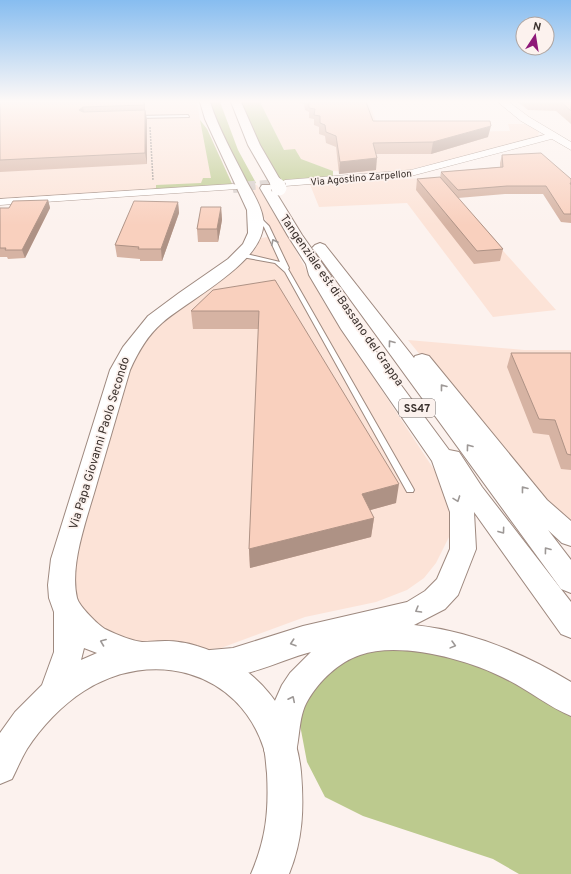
<svg xmlns="http://www.w3.org/2000/svg" width="571" height="874" viewBox="0 0 571 874" font-family="Overpass,sans-serif">
<style>
.built{fill:#fce3d7}
.green{fill:#bcca8e}
.lines{fill:none;stroke-linecap:round;stroke-linejoin:round}
.minor-tunnel-far1{stroke:#d5ccc8;stroke-width:9;stroke-dasharray:9 4.5;stroke-linecap:butt}
.minor-tunnel{stroke:#d5ccc8;stroke-width:12;stroke-dasharray:12 5.5;stroke-linecap:butt}
.service-casing{stroke:#9e897f;stroke-width:2}
.minor-casing{stroke:#9e897f;stroke-width:1}
.tertiary-casing{stroke:#9e897f;stroke-width:1}
.primary-casing{stroke:#9e897f;stroke-width:2}
.trunk-casing{stroke:#9e897f;stroke-width:2}
.path{stroke:#9e9591;stroke-width:1.5;stroke-dasharray:2 1;stroke-linecap:butt}
.service{fill:#fff;fill-rule:evenodd}
.minor{fill:#fff;fill-rule:evenodd}
.tertiary{fill:#fff;fill-rule:evenodd}
.primary{fill:#fff;fill-rule:evenodd}
.trunk{fill:#fff;fill-rule:evenodd}
.trunk-bridge-far1-casing{stroke:#9e897f;stroke-width:12;stroke-linecap:butt}
.trunk-bridge-casing{stroke:#9e897f;stroke-width:16;stroke-linecap:butt}
.trunk-bridge-far1{stroke:#fff;stroke-width:12}
.trunk-bridge{stroke:#fff;stroke-width:15}
.wall{fill:#d6b3a3}
.shaded-wall{fill:#ae9285}
.building{fill:#f9d0be;stroke:#ae9285}
.oneway{stroke:#9d9896}
.labels{text-anchor:middle;stroke-width:3.5;stroke-linejoin:round;paint-order:stroke}
.far-street-label{font-size:10px;fill:#3b322e;stroke:#fcf2ee}
.shield{fill:#fcf2ee;stroke:#756c68;stroke-width:1}
.shield-label{font-size:11px;font-weight:bold;fill:#3b322e}
.street-label{font-size:12px;fill:#3b322e;stroke:#fcf2ee}
</style>
<rect width="100%" height="100%" fill="#fcf2ee"/>
<g class="built">
<path d="M0,102H197L200,120L207,129L233,186L0,199Z"/>
<path d="M260,102H369L380,133L510,131L508,124H527L539,132L538,136L492,150L404,171L367,173L333,171L300,159L284,150Z"/>
<path d="M437,177L556,310L493,317L407,203L319,207L309,182L340,181L342,183Z"/>
<path d="M257,185L294,247L323,301L435,471L452,514L449,537L436,563L424,578L407,590L376,602L305,617L221,648L201,650L117,640L87,621L73,588L76,551L130,364L145,339L162,320L237,266L254,251L261,238L275,236L246,186Z"/>
<path d="M408,340L524,350H571V525L536,498Z"/>
</g>
<g class="green">
<path d="M211,102H220L238,150L256,183L245,184L213,114Z"/>
<path d="M240,102H260L284,150L295,149L301,159L333,171V179L281,182L264,153Z"/>
<path d="M200,120L207,129L233,186L150,190L156,188V185L201,183L203,178H211Z"/>
<path d="M437,645L571,710V874H519L493,859L363,816L325,797L307,762L300,725L309,685L340,650Z"/>
</g>
<g class="lines">
<path class="minor-tunnel-far1" d="M233,187L285,183"/>
<path class="minor-tunnel" d="M233,187L246,186"/>
<defs>
<g id="service">
<path d="M188,115L189,117L136,118L134,117L136,116Z"/>
<path d="M254,215H258L269,226L289,268L288,269L413,488L414,490L413,492H407L285,272L275,263L242,257L239,255L242,253L280,262L264,227L254,217Z"/>
</g>
<g id="minor">
<path d="M552,133L556,136L555,138L411,176L285,186L280,183L285,180L411,170Z"/>
<path d="M233,184L237,185L238,187L237,189L0,205V199Z"/>
</g>
<path id="tertiary" d="M498,102H509L529,117L571,142V150L521,121Z"/>
<path id="primary" d="M200,102H210C219,130 234,156 247,182C253,193 261,205 263,218C270,260 190,298 162,323C147,336 138,352 130,370C119,408 108,445 97,483C88,516 69,564 77,598C79,606 98,625 105,629C115,634 132,641 142,642C150,642 158,641 165,641C175,641 188,643 197,646C256,664 295,711 301,772C304,808 303,840 289,874H251C266,839 269,812 267,773C266,766 266,757 264,749C239,670 151,648 84,691C62,705 41,727 27,749C21,759 17,769 12,779L0,784V733L15,712L42,685L54,652V612L49,598L48,585L51,559L110,370L123,347L148,316L179,293L228,259L243,244L248,233L247,210L205,119ZM84,648L97,653L81,660Z"/>
<g id="trunk">
<path d="M231,102H241L260,145L282,183L281,186H272L302,235L331,276L328,280L358,327L449,450L459,452L482,487L571,602V638L561,634L474,512L476,549L458,595L445,609L414,625C470,631 524,653 571,682V716C547,706 526,688 502,677C466,659 399,641 360,655C339,662 319,681 308,700C297,718 301,742 293,762L281,767L269,762L264,750L274,703L282,685L290,673L311,652C279,660 231,687 199,674L195,664L199,654L210,650L233,648L303,626L407,602L425,591L437,579L450,549V512L432,461L341,329L309,275L306,264L288,236L260,188L262,185H271L248,145Z"/>
<path d="M320,243L325,245L414,358L415,356L422,354L429,356L547,500L571,521V546L562,543L548,530L571,560V593L561,589L315,251L312,248L315,245Z"/>
</g>
</defs>
<use href="#service" class="service-casing"/>
<use href="#minor" class="minor-casing"/>
<use href="#tertiary" class="tertiary-casing"/>
<use href="#primary" class="primary-casing"/>
<use href="#trunk" class="trunk-casing"/>
<path class="path" d="M150,127L153,180"/>
<use href="#service" class="service"/>
<use href="#minor" class="minor"/>
<use href="#tertiary" class="tertiary"/>
<use href="#primary" class="primary"/>
<use href="#trunk" class="trunk"/>
<defs>
<path id="trunk-bridge-far1" d="M276,183L278,187"/>
<path id="trunk-bridge" d="M278,186L279,188"/>
</defs>
<use href="#trunk-bridge-far1" class="trunk-bridge-far1-casing"/>
<use href="#trunk-bridge" class="trunk-bridge-casing"/>
<use href="#trunk-bridge-far1" class="trunk-bridge-far1"/>
<use href="#trunk-bridge" class="trunk-bridge"/>
</g>
<g class="wall">
<path d="M0,102H145V110L147,120V164L0,172Z"/>
<path d="M300,102H366L373,121L488,137L431,154H376V170L339,174L336,147L326,143L325,136L319,134V127L314,125V119L309,118V112L305,110L304,104L300,103Z"/>
<path d="M518,102H571V124L556,111L528,110Z"/>
<path d="M502,155L571,179V223L561,222L543,194H505L458,198L503,249L500,261L474,264L416,190L417,179L440,178L441,172L500,167V163Z"/>
<path d="M48,200L50,208L25,258L8,259L7,257H0V208H9Z"/>
<path d="M178,202L179,213L162,261H140V259L117,257L115,245Z"/>
<path d="M221,207L222,220L218,242H198L197,229Z"/>
<path d="M275,280L396,503L370,510L374,518L371,537L250,568L249,549L259,329H193L191,311Z"/>
<path d="M511,353H571V470L561,469L549,435L533,433L507,367Z"/>
</g>
<g class="shaded-wall">
<path d="M144,102H145V111V110L147,120V164L145,153V115Z"/>
<path d="M83,107L85,118L79,110Z"/>
<path d="M491,126L488,137L431,154L433,142Z"/>
<path d="M377,158L376,170L339,174L340,162Z"/>
<path d="M48,200L50,208L25,258L22,250Z"/>
<path d="M178,202L179,213L162,261L161,249Z"/>
<path d="M221,207L222,220L218,242L217,229Z"/>
<path d="M399,484L396,503L360,513L362,494Z"/>
<path d="M374,518L371,537L250,568L249,549Z"/>
</g>
<g class="building">
<path d="M0,102H144V105L83,107L79,110L83,112L145,110V153L0,160Z"/>
<path d="M309,102H366L373,121H490L491,126L433,142L373,143L377,158L340,162L336,136L326,132L325,125L320,123V116L314,115L315,109L309,108Z"/>
<path d="M561,102H571V111Z"/>
<path d="M541,153L571,179V183H570L571,185V214H564L546,186H507L458,190L441,172L503,167L502,155Z"/>
<path d="M440,177L503,249L477,251L417,179Z"/>
<path d="M48,200L22,250H5L6,248H0V208H9L13,201Z"/>
<path d="M134,201L178,202L161,249H138L139,247L115,245Z"/>
<path d="M201,207H221L217,229H197Z"/>
<path d="M275,280L399,484L362,494L374,518L249,549L259,311H191L213,290Z"/>
<path d="M511,353H571V455L567,454L555,420L539,419Z"/>
</g>
<defs><path id="oneway-chevron" d="M-2-3.5L2.5 0L-2 3.5" fill="none" stroke-width="1.6" stroke-linecap="round" stroke-linejoin="round"/></defs>
<g class="oneway">
<use href="#oneway-chevron" transform="translate(274 242) rotate(-116)"/>
<use href="#oneway-chevron" transform="translate(391 343) rotate(-127)"/>
<use href="#oneway-chevron" transform="translate(443 387) rotate(-128)"/>
<use href="#oneway-chevron" transform="translate(469 447) rotate(-127)"/>
<use href="#oneway-chevron" transform="translate(524 489) rotate(-128)"/>
<use href="#oneway-chevron" transform="translate(457 499) rotate(70)"/>
<use href="#oneway-chevron" transform="translate(502 531) rotate(54)"/>
<use href="#oneway-chevron" transform="translate(547 550) rotate(-127)"/>
<use href="#oneway-chevron" transform="translate(418 610) rotate(150)"/>
<use href="#oneway-chevron" transform="translate(103 642) rotate(-159)"/>
<use href="#oneway-chevron" transform="translate(293 643) rotate(162)"/>
<use href="#oneway-chevron" transform="translate(453 645) rotate(15)"/>
<use href="#oneway-chevron" transform="translate(292 699) rotate(-64)"/>
</g>
<linearGradient id="sky" x2="0" y2="1"><stop stop-color="#87bdf0"/><stop offset="0.45" stop-color="#fef9f7"/><stop offset="1" stop-color="#fef9f7" stop-opacity="0"/></linearGradient>
<rect width="571" height="225" fill="url(#sky)"/>
<g class="labels">
<g class="far-street-label">
<text transform="translate(361 177) rotate(-5)" y="4">Via Agostino Zarpellon</text>
</g>
<rect class="shield" x="399" y="399" width="36" height="18" rx="3"/>
<g class="shield-label">
<text x="417" y="412">SS47</text>
</g>
<g class="street-label">
<text transform="translate(342 300) rotate(55)" y="4">Tangenziale est di Bassano del Grappa</text>
<text transform="translate(99 443) rotate(-73)" y="4">Via Papa Giovanni Paolo Secondo</text>
</g>
</g>
<g transform="translate(535 36) rotate(12)"><circle r="19" fill="#fcf2ee" stroke="#afa5a1"/>
<path d="M0-3L7 15L0 10L-7 15Z" fill="#8e1878"/>
<text y="-6" font-size="11" font-weight="bold" text-anchor="middle" fill="#3b322e">N</text>
</g>
</svg>
